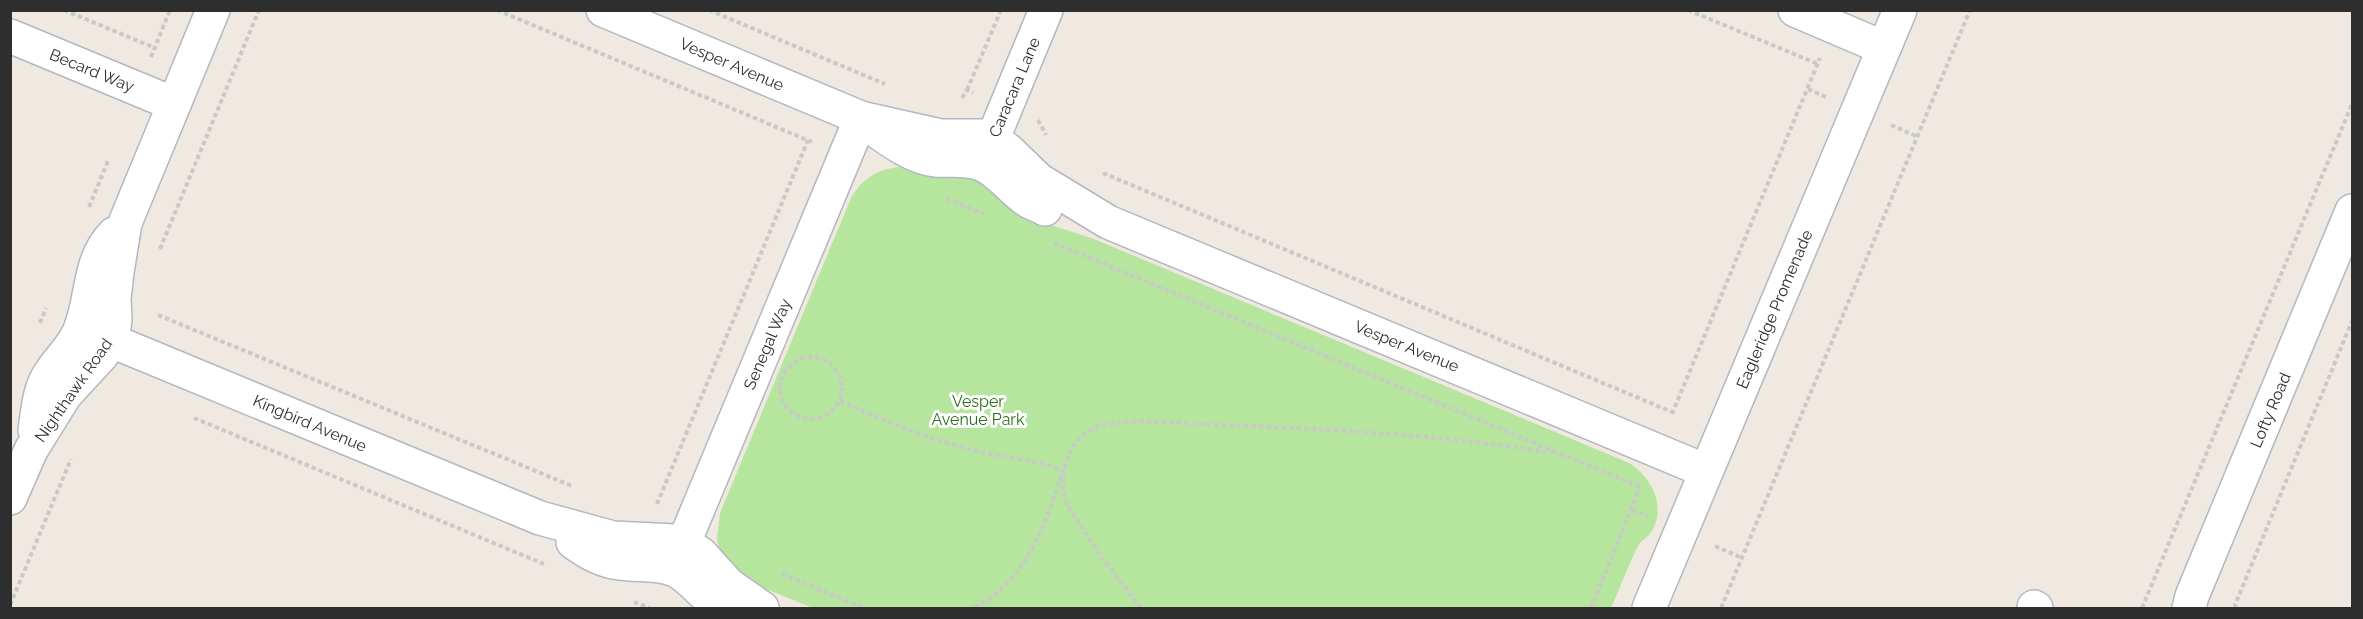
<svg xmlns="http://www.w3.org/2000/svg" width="2363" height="619" viewBox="0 0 2363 619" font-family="Raleway,sans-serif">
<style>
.green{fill:#b6e59e}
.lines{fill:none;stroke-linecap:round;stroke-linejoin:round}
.minor-casing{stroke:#b4b7c1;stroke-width:36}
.path{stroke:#c9c9c9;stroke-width:4;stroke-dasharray:4.5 3;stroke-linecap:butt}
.minor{stroke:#fff;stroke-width:33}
.labels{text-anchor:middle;stroke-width:6;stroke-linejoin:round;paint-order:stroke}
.street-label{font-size:16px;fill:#2e2e2e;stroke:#fff}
.park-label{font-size:16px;fill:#2c6e1b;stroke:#fff}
</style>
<rect width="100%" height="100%" fill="#efe9e1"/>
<path class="green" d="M900,167L969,174L1036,220L1094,239L1629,463C1650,476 1667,505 1652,531C1648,538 1640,540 1637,548C1627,568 1620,588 1611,608H813L749,582L720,554L717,539L720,513L851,198C863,178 877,169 900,167Z"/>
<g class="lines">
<defs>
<g id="minor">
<path d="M603,10L861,118L941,136H981L997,142L1009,151L1039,180L1108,222L1706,471"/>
<path d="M1795,10L1884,48"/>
<path d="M10,36L174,104"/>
<path d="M874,129C892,142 913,157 935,160C951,161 966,158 981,164C1000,172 1011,190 1028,201C1034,204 1040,206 1045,209"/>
<path d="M984,160L1046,10"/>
<path d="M80,331L124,346L540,518L613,538L675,541L689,546L701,554L729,585L762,608"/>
<path d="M35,430C38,411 39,388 51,372C60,358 74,346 80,330C93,298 88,260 114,234"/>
<path d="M10,498L31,450L65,395L101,356L112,341L115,320L114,299L117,272L125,223L213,10"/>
<path d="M573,542C586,552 603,561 619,563C638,566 657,562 675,570C695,580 705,601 727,608"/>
<path d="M673,569L861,118"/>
<path d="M2034,607L2036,608"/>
<path d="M1649,608L1900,10"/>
<path d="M2189,608L2192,596L2352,211"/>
</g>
</defs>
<use href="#minor" class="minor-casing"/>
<g class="path">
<path d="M64,10L155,48"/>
<path d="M497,10L812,142"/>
<path d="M709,10L885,84"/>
<path d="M1688,10L1818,64"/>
<path d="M151,57L170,10"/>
<path d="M1808,89L1826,97"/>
<path d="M967,90L1001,10"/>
<path d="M962,98L967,90L973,93"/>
<path d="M1038,120L1046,135"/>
<path d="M1891,125L1918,137"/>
<path d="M1103,173L1672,412"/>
<path d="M946,199L984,214"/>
<path d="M89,207L108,161"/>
<path d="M1054,243L1640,487"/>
<path d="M160,249L259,10"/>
<path d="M158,315L572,486"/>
<path d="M40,323L46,308"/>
<circle cx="811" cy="388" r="31"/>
<path d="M840,401C882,419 924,438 969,449C1000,457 1032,459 1063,470C1046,523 1026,584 972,608"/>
<path d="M1672,414L1820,58"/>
<path d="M194,418L544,564"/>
<path d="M657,504L808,140"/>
<path d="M1632,510L1648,517"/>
<path d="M1715,546L1742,558"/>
<path d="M782,574L864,608"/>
<path d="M634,602L650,608"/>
<path d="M10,605L71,459"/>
<path d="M1141,608L1102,558L1084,531L1067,505L1063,488V470L1073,446L1084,434L1099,425L1138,421C1277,428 1415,430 1552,453"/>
<path d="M1591,608L1640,487"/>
<path d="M1721,608L1970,10"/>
<path d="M2142,608L2352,104"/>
<path d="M2236,608L2235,605L2352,321"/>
</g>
<use href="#minor" class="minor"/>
</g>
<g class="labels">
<g class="street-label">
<text transform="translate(732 64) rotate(23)" y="6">Vesper Avenue</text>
<text transform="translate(92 70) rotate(22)" y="6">Becard Way</text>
<text transform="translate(1014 87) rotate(-67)" y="6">Caracara Lane</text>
<text transform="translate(1774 309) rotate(-67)" y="6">Eagleridge Promenade</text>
<text transform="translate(767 344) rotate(-67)" y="6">Senegal Way</text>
<text transform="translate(1407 346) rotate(22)" y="6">Vesper Avenue</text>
<text transform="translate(73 390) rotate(-55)" y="6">Nighthawk Road</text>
<text transform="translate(2270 410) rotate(-67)" y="6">Lofty Road</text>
<text transform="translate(310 423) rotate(23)" y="6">Kingbird Avenue</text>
</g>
<g class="park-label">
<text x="978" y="407">Vesper<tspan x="978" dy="18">Avenue Park</tspan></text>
</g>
</g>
<rect width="2363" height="619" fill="none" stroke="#2e2e2e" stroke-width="24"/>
</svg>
